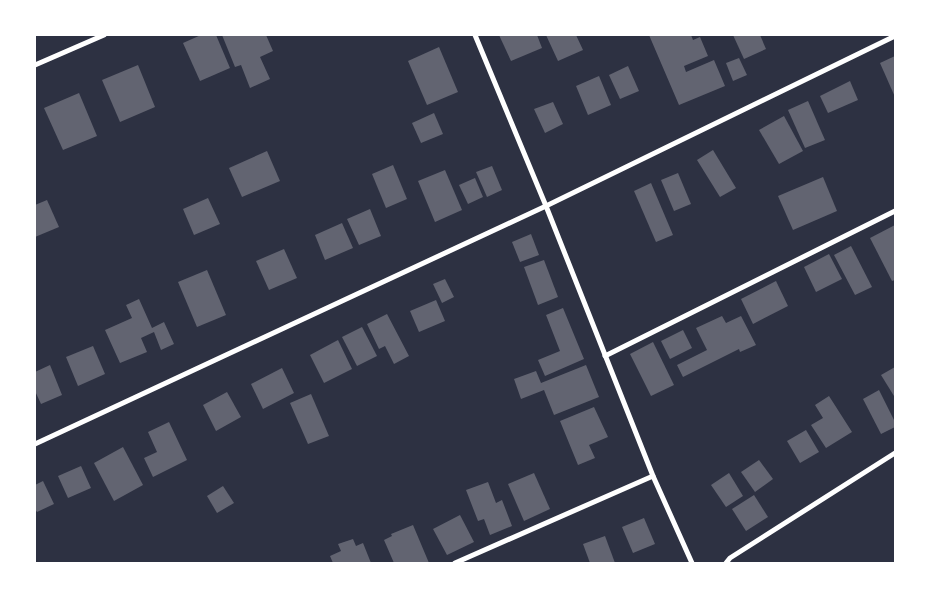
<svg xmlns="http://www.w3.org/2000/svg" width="930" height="598" viewBox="0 0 930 598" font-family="Arial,sans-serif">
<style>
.building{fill:#626471}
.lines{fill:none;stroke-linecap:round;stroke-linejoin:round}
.minor{stroke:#fff;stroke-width:5}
</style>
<rect width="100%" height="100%" fill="#2d3142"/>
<g class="building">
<path d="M201,35H216L230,68L200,81L183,43Z"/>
<path d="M222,35H266L273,51L260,57L270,79L250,88L241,65L235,67Z"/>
<path d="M499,35H537L542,48L511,61Z"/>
<path d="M546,35H576L583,50L558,61Z"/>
<path d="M649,35H691L693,40L700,37L708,56L684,66L686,72L714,60L725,86L679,105Z"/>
<path d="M733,35H760L766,49L744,59Z"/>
<path d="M439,47L458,92L427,105L408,61Z"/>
<path d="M895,56V97L880,63Z"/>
<path d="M739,58L747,75L733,81L726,63Z"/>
<path d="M138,65L155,107L120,122L102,80Z"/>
<path d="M628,66L639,91L620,99L609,75Z"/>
<path d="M599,76L611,105L588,115L576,86Z"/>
<path d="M850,81L858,100L828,113L820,96Z"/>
<path d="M79,93L97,136L63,150L44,108Z"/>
<path d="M808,101L825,140L805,148L788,110Z"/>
<path d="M553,102L563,124L545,133L534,109Z"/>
<path d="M434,113L443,134L421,143L412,123Z"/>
<path d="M784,116L803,151L779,164L759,130Z"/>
<path d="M713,150L736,188L720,197L697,160Z"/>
<path d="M267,151L280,181L242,197L229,168Z"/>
<path d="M393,165L407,199L386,208L372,174Z"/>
<path d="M492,166L502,190L487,197L476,172Z"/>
<path d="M445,170L462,210L435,222L418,181Z"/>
<path d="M678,173L691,204L674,211L661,180Z"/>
<path d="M823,177L837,211L793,230L778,196Z"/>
<path d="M475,178L483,197L468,204L459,185Z"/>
<path d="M651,183L673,235L656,242L634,191Z"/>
<path d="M208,198L220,224L194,235L183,209Z"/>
<path d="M47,200L59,227L35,237V205Z"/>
<path d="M370,209L381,236L359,245L347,219Z"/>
<path d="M342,223L353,248L325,260L315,235Z"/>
<path d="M895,225V280L892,281L870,238Z"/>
<path d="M531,234L539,255L520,262L512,242Z"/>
<path d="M851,246L872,287L855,295L834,255Z"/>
<path d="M284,249L297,278L269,290L256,261Z"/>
<path d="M829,254L842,279L816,292L804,267Z"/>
<path d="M544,260L558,297L538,305L524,267Z"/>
<path d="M207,270L226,315L197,327L178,282Z"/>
<path d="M445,279L454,297L442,303L433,284Z"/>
<path d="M776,281L788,306L753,324L741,299Z"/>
<path d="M139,299L152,328L164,322L174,344L161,350L154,332L141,338L147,352L120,363L105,330L132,318L126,305Z"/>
<path d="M436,300L445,321L419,332L410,311Z"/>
<path d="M563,308L584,359L545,376L538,360L560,351L546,315Z"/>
<path d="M387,314L409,356L394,364L385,346L379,349L367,324Z"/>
<path d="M722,316L726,323L741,316L756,345L740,352L739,349L683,377L677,365L707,350L696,328Z"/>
<path d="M362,327L377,356L357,366L342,337Z"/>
<path d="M683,330L692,348L670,359L661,341Z"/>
<path d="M338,340L352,369L324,383L310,355Z"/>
<path d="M653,342L674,385L651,396L630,354Z"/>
<path d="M93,346L105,374L78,386L66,357Z"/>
<path d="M50,365L62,395L41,404L35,391V372Z"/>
<path d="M586,365L599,397L554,415L544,390L521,399L514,379L536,371L541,383Z"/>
<path d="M895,367V395L894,396L881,375Z"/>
<path d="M282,368L294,393L263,409L251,384Z"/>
<path d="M879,390L895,422V427L881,434L863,399Z"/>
<path d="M227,392L241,417L216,431L203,405Z"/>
<path d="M311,394L329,436L308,444L290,403Z"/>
<path d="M829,396L852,432L826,448L811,425L823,418L815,405Z"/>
<path d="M594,407L608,437L589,445L595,458L578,465L560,421Z"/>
<path d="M169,422L187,460L153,477L144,458L157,452L148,432Z"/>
<path d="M806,430L819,452L800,463L787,441Z"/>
<path d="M123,447L143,485L114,501L94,463Z"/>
<path d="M759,460L773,479L755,492L741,472Z"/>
<path d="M81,466L91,488L68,498L58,476Z"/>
<path d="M534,473L550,509L524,521L508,484Z"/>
<path d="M729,473L743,496L726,507L711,485Z"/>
<path d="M43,481L54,504L37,512L35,509V485Z"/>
<path d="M488,482L496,503L502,500L512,526L490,535L484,519L478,521L466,490Z"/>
<path d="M223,486L234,503L217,513L207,496Z"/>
<path d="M754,495L768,517L746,531L732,509Z"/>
<path d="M460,515L474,542L447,555L433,529Z"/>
<path d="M644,518L655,544L633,553L622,527Z"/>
<path d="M413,525L429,563H394L384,540L392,536L391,534Z"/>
<path d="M605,536L615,563H590L583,544Z"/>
<path d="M353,539L356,546L363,543L371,563H333L330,556L341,551L338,544Z"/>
</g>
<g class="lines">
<g class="minor">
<path d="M475,35L546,206L653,476L692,563"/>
<path d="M35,65L104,35"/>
<path d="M605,356L895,211"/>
<path d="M35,444L546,206L895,36"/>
<path d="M455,563L653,476"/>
<path d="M726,563L730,558L895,453"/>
</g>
</g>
<rect width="930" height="598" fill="none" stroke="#ffffff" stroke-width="72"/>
</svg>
